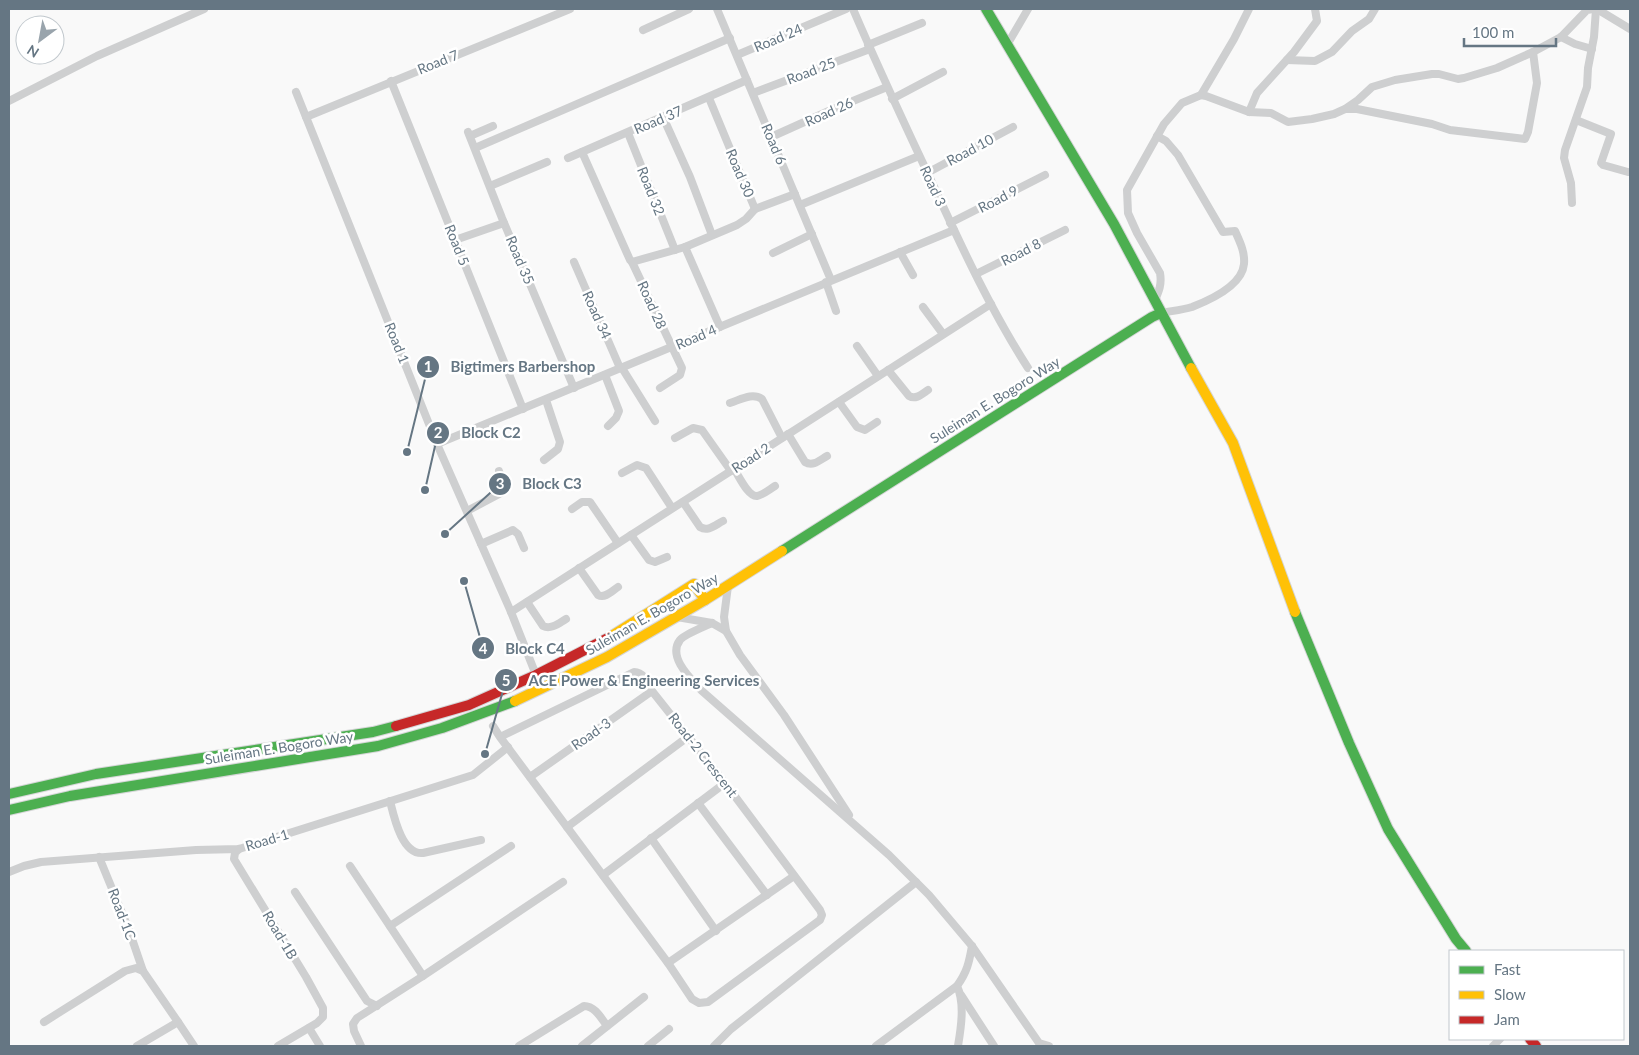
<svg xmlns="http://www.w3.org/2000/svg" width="1639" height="1055" viewBox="0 0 1639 1055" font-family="Lato,sans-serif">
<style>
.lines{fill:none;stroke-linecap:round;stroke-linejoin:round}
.fast-casing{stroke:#d5d6d7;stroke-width:12}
.slow-casing{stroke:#d5d6d7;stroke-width:12}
.jam-casing{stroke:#d5d6d7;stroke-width:12}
.street{stroke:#cecfd0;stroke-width:8}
.fast{stroke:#4caf50;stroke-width:10}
.slow{stroke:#ffc107;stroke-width:10}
.jam{stroke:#c62828;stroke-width:10}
.labels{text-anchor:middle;stroke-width:5;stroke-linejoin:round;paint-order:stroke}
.street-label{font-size:14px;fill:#657683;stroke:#fff}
.leader{fill:none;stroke:#657683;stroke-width:2}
.callout-dot{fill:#657683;stroke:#fff;stroke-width:2}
.mark-label{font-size:15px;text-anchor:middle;font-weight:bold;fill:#fff}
.callout-label{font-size:15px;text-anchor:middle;font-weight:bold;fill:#657683;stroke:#fff;stroke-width:5;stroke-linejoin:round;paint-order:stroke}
</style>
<rect width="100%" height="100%" fill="#f9f9f9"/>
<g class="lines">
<defs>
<g id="fast">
<path d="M986,9L1114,224L1191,368"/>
<path d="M782,551L1152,317L1161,313"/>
<path d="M1295,612L1349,743L1388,829L1456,939L1466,951"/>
<path d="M9,794L96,774L373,732L396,726"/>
<path d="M9,810L70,796L378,746L442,728L515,701"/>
</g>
<g id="slow">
<path d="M1191,368L1233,443L1295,612"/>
<path d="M610,637L694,584L705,600"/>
<path d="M515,701L607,657L705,600L782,551"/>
</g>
<g id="jam">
<path d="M396,726L469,705L536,675L610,637"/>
<path d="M1530,1039L1536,1046"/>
</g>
</defs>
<use href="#fast" class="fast-casing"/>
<use href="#slow" class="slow-casing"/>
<use href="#jam" class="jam-casing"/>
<g class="street">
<path d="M717,9L831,280"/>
<path d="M853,9C879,70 907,129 935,189C963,250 992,312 1028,368"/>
<path d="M1597,9L1630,29"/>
<path d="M643,30L689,9"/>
<path d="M1561,37L1575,44L1592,49"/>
<path d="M868,45L922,23"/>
<path d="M1007,45L1028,9"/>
<path d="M737,55L846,9"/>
<path d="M1287,60L1315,61L1332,52L1352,31L1369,19L1375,9"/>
<path d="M391,81L523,409"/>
<path d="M296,92L437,444L511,612L536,675"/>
<path d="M753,93L870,49"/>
<path d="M1201,95L1234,39L1249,9"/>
<path d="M709,98L755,209L795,194"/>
<path d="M892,99L943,72"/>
<path d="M9,101L97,56L204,9"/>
<path d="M1346,109H1357L1432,124L1450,130L1525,139L1528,132L1537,83L1533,52"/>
<path d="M1249,112L1257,93L1294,52L1317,21L1315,9"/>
<path d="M306,117L570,9"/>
<path d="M663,117L690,177L712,235"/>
<path d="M1576,120L1611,134L1601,163L1603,165L1628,172"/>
<path d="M468,132L502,218L574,388"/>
<path d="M628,133L675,250"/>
<path d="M470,136L493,126"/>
<path d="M1157,136L1166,141L1178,155L1223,232L1235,231C1240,242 1245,252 1244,264C1242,286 1210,300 1192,307C1182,310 1171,311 1161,313"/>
<path d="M771,137L831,110L887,87"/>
<path d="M475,148L730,38"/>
<path d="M582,152L630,260L632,262L685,247L737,225L746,219L755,209"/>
<path d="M568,158L747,80"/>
<path d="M927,173L1013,127"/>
<path d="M490,186L547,162"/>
<path d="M1572,203L1571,183L1564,158L1565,150L1587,87L1588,68L1594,37L1596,9"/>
<path d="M800,205L919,156"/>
<path d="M950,223L1045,175"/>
<path d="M455,240L504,223"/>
<path d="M685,247L720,327"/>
<path d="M900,252L913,275"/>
<path d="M773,253L812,234"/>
<path d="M574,262L620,368"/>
<path d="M632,262L682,368L680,375L660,388"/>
<path d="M976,274L1065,230"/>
<path d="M826,282L836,311"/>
<path d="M1155,300C1159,291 1162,284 1160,273L1137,233L1128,213L1127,190L1164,124L1182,103L1201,95L1206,96L1249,112L1271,113L1288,122L1312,119L1334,114L1345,109L1358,100L1372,87L1395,80L1432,74H1439L1458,79L1464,78L1497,68L1533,52L1561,37L1587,10L1593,9"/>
<path d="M923,307L943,334"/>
<path d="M857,346L878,376"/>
<path d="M622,368L655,421"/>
<path d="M888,370L909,396C916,400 922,394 928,390"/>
<path d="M605,375L619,411L616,418L608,426"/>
<path d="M839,402L857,427L865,430L877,422"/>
<path d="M730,403C740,400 752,392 762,399L782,438"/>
<path d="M788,434L805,462C813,467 820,460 827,456"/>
<path d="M675,438L693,428L702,430L731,471"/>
<path d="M437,444L954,230"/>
<path d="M544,460L558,449L560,442L546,400"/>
<path d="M734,469C739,476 748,497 757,496C763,495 770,489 775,486"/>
<path d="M622,473L637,465L646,468L672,508"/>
<path d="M683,502L700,527C708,532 715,525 723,521"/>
<path d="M572,509L582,502H590L618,543"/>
<path d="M467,511L501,493C507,486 501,478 499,471"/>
<path d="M631,535L649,560L655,562L667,557"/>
<path d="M481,544L513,530L518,534L524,548"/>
<path d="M579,568L598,595C605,599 612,591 618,587"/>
<path d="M527,602L543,626C551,630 559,623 566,619"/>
<path d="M511,612L991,304"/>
<path d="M677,617L712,623L726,631L740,655L784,715L849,815"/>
<path d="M712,623C704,627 685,634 680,640C667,657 691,679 702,691L889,855L929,895L972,946L1039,1043L1049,1046"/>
<path d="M726,631L724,617L728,586"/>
<path d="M493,726L500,737L668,963L692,999L699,1003L708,1002L820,920L822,915L820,910L725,783L652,691C648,683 644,672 634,672L500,737"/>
<path d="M530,777L652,691"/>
<path d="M390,801C394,817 402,855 423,853L481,840"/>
<path d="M698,803L767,895"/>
<path d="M567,827L689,736"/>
<path d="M651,838L716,931"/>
<path d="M239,849L235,853L234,859L306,977L323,1008V1017L317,1023L278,1046"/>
<path d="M99,857L129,930L143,971"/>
<path d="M350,866L423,976"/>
<path d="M9,872L24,866L41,862L196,850L239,849L473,775L508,747"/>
<path d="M603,875L725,783"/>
<path d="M295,892L367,1001L377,1006"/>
<path d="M390,926L511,846"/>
<path d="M668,963L794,876"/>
<path d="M961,995L994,1046"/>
<path d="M44,1022L125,971L136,968L143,971L178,1022"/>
<path d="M309,1028L320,1046"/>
<path d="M137,1046L178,1022L194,1046"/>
<path d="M361,1046L354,1031L353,1024L357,1018L423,976L563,882"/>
<path d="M519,1046L584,1006C595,1006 601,1018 607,1026"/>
<path d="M582,1046L644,997"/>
<path d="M648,1046L669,1029"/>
<path d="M714,1046L731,1029L916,882"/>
<path d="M876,1046L957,986"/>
<path d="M958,1046C961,1028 965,1003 957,986C967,972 969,963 972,946"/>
<path d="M1493,1046L1500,1039"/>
</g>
<use href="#fast" class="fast"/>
<use href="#slow" class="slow"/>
<use href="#jam" class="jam"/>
</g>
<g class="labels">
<g class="street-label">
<text transform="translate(778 38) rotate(-23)" y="5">Road 24</text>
<text transform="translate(438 62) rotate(-22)" y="5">Road 7</text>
<text transform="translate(811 71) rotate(-21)" y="5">Road 25</text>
<text transform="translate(829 112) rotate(-24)" y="5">Road 26</text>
<text transform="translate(658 120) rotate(-23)" y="5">Road 37</text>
<text transform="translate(774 144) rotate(67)" y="5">Road 6</text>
<text transform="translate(970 150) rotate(-28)" y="5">Road 10</text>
<text transform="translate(740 173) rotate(67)" y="5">Road 30</text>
<text transform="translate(933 186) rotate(65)" y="5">Road 3</text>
<text transform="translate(651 191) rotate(68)" y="5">Road 32</text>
<text transform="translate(998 199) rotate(-27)" y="5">Road 9</text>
<text transform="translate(457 245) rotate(68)" y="5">Road 5</text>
<text transform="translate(1021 252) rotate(-27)" y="5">Road 8</text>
<text transform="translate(520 260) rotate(67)" y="5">Road 35</text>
<text transform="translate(652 305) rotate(66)" y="5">Road 28</text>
<text transform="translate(597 315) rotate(66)" y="5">Road 34</text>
<text transform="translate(696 337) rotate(-23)" y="5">Road 4</text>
<text transform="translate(397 343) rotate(68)" y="5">Road 1</text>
<text transform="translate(995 400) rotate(-32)" y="5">Suleiman E. Bogoro Way</text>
<text transform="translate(751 458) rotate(-33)" y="5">Road 2</text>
<text transform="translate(652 614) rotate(-30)" y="5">Suleiman E. Bogoro Way</text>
<text transform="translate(591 734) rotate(-35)" y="5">Road-3</text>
<text transform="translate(279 748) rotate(-9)" y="5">Suleiman E. Bogoro Way</text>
<text transform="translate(703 755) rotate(52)" y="5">Road-2 Crescent</text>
<text transform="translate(267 840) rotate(-17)" y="5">Road-1</text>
<text transform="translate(122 914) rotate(69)" y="5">Road-1C</text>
<text transform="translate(280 935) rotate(59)" y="5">Road-1B</text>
</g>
</g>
<path class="leader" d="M407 452L428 367M425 490L438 433M445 534L500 484M464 581L483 648M485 754L506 680"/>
<g class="callout-dot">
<circle cx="407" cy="452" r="5"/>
<circle cx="425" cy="490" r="5"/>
<circle cx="445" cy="534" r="5"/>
<circle cx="464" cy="581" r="5"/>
<circle cx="485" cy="754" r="5"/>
<circle cx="428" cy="367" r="12"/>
<circle cx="438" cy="433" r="12"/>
<circle cx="500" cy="484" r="12"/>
<circle cx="483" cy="648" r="12"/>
<circle cx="506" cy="680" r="12"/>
</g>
<g class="mark-label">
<text x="428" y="372">1</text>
<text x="438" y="438">2</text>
<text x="500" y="489">3</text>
<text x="483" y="654">4</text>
<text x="506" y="686">5</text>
</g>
<g class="callout-label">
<text x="523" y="372">Bigtimers Barbershop</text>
<text x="491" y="438">Block C2</text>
<text x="552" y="489">Block C3</text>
<text x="535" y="654">Block C4</text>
<text x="644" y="686">ACE Power &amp; Engineering Services</text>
</g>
<rect width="1639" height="1055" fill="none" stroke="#657683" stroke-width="20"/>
<rect x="1449" y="950" width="175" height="90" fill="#ffffff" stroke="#c1c8cd"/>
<rect x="1459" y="966" width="25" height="8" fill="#4caf50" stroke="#c1c8cd"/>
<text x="1494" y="975" font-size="15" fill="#657683">Fast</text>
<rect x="1459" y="991" width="25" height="8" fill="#ffc107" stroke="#c1c8cd"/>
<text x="1494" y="1000" font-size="15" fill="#657683">Slow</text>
<rect x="1459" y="1016" width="25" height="8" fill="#c62828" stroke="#c1c8cd"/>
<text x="1494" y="1025" font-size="15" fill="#657683">Jam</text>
<g transform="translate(40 40) rotate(212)"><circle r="24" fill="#ffffff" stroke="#c1c8cd"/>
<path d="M0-4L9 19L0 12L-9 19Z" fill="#99a4ac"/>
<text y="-8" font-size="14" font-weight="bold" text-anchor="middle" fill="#657683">N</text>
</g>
<path d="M1464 38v8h92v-8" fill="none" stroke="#657683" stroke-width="2.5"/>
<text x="1472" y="38" font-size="15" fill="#657683" stroke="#ffffff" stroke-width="4" paint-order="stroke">100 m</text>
</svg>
